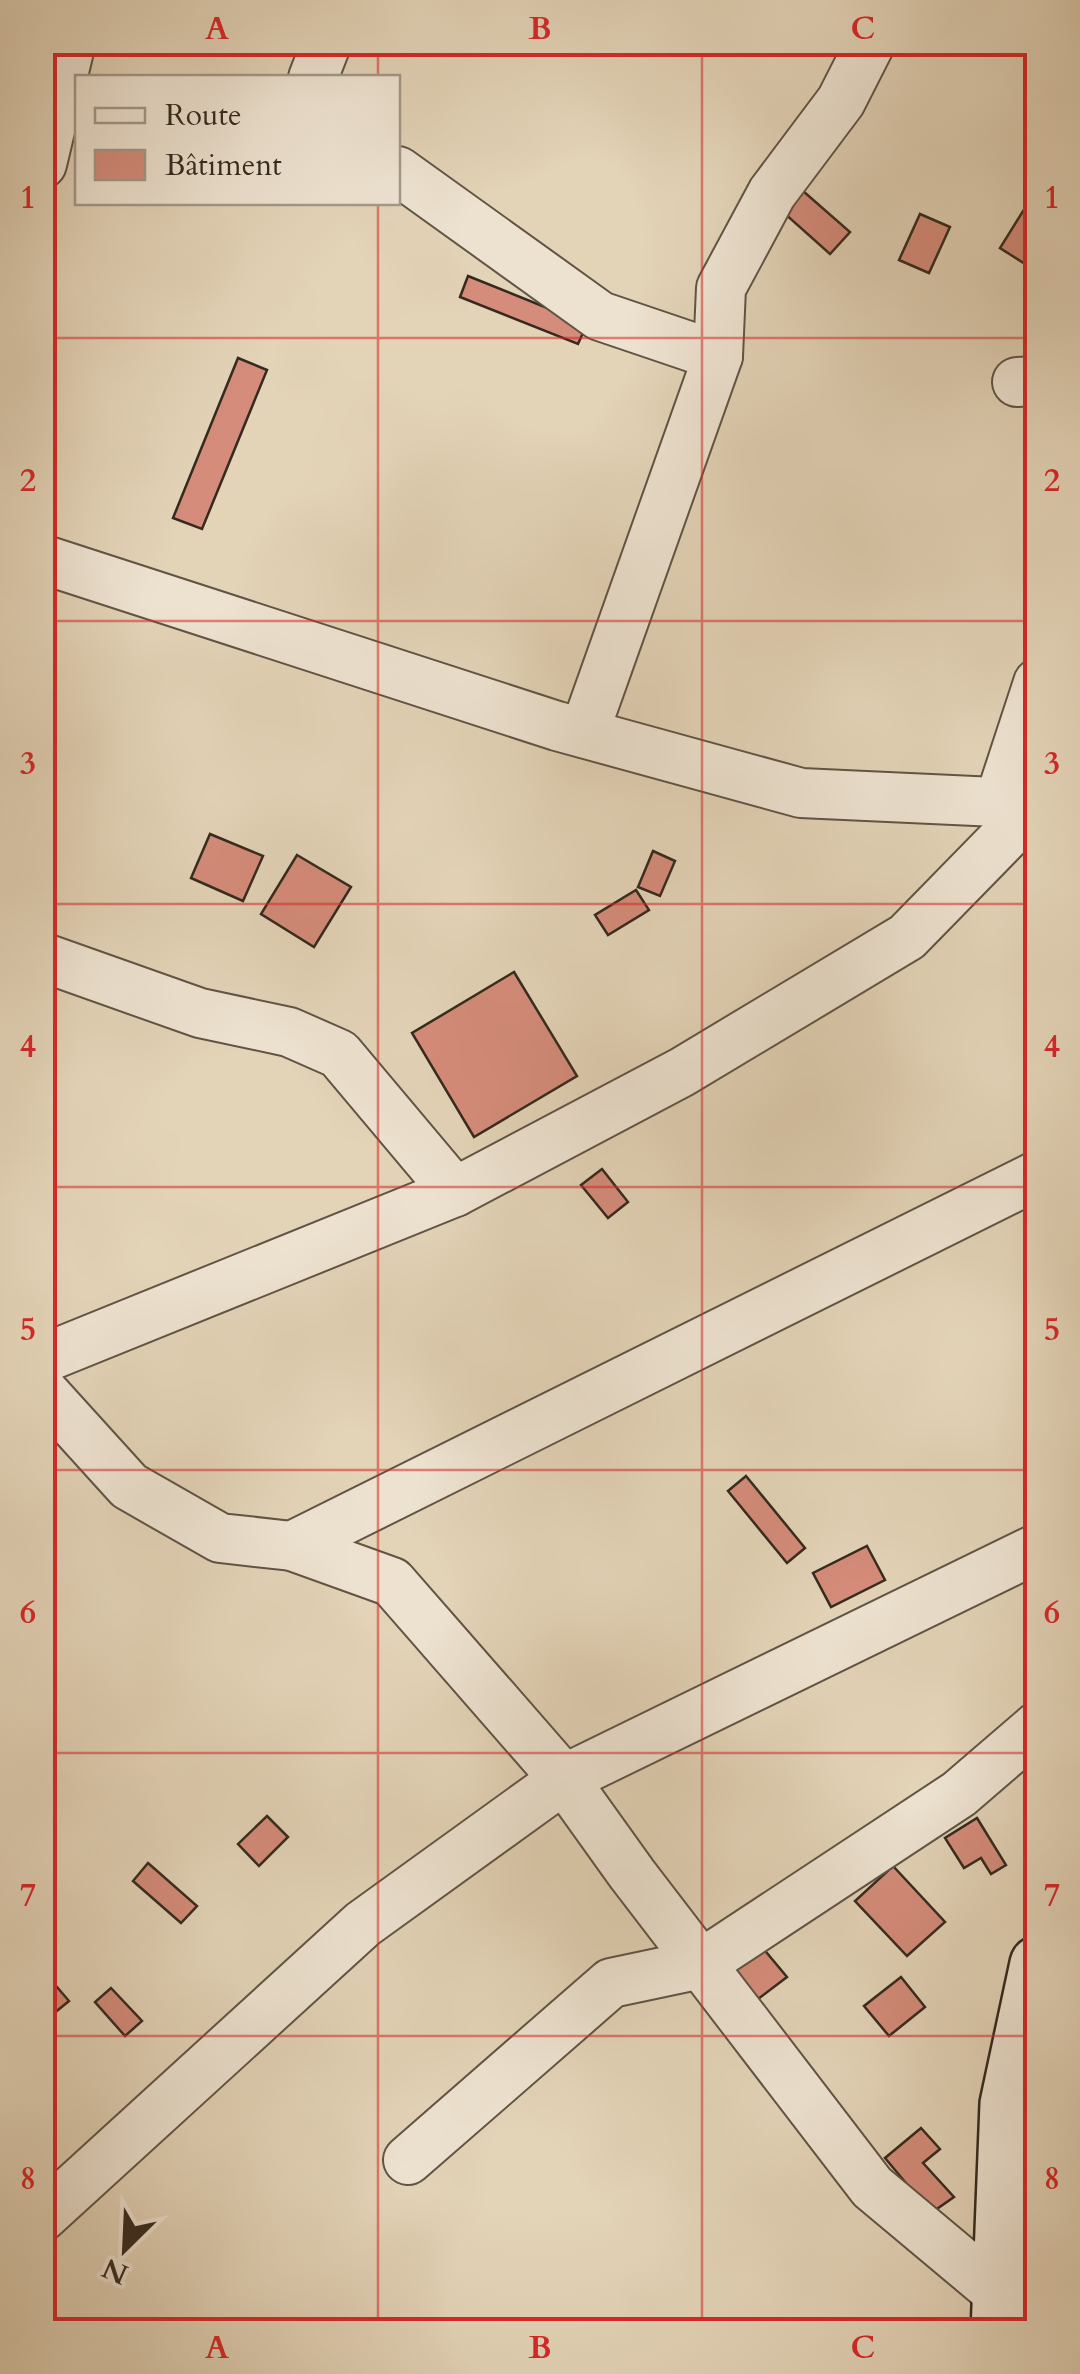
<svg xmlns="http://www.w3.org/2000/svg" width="1080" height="2374" viewBox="0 0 1080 2374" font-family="Cardo,serif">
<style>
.building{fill:#d58c7a;stroke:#342a1f;stroke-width:2.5}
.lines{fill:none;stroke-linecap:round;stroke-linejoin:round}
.street-casing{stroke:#605445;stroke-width:52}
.secondary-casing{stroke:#342a1f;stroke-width:60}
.street{stroke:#ede2d0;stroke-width:48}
.secondary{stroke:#ede2d0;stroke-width:55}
.grid{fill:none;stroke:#d62828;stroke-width:2.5;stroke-opacity:0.55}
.neatline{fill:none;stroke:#d62828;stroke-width:4}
.grid-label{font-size:32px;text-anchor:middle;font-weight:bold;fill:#d62828}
</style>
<rect width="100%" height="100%" fill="#e3d3b7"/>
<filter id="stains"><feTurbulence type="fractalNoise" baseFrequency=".002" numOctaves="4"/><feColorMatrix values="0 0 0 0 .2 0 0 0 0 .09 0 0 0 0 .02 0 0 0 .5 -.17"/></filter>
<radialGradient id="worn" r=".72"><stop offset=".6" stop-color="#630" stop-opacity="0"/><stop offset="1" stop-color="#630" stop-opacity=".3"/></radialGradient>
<g class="building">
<path d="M803,191L850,232L830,254L784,213Z"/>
<path d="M1033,195L1038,197V295L1026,288L1036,271L1000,248Z"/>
<path d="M920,214L950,227L929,273L899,260Z"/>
<path d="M468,276L587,324L578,344L460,297Z"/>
<path d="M238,358L267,370L202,529L173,518Z"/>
<path d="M210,834L263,856L243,901L191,878Z"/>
<path d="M653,851L675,861L660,896L638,887Z"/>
<path d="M297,855L351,887L314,947L261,914Z"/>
<path d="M636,890L649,910L608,935L595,915Z"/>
<path d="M514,972L577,1076L474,1137L412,1033Z"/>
<path d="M602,1169L628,1202L608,1218L581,1185Z"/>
<path d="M746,1476L805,1548L787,1563L728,1491Z"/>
<path d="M867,1546L885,1580L831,1607L813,1573Z"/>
<path d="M267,1816L288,1837L259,1866L238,1844Z"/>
<path d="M977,1818L1006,1865L991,1874L981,1858L964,1868L945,1838Z"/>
<path d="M148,1863L197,1906L181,1923L133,1881Z"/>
<path d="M893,1866L945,1922L907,1956L855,1901Z"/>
<path d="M762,1947L787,1977L758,1999L734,1968Z"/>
<path d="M45,1973L69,2001L42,2023V1975Z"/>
<path d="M901,1977L925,2007L889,2036L864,2006Z"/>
<path d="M111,1988L142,2021L125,2036L95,2002Z"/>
<path d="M921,2128L940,2149L923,2163L954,2197L931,2213L885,2158Z"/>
</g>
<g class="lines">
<defs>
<g id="street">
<path d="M313,78L327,42"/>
<path d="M42,164L71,42"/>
<path d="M398,171L600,316L718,356"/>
<path d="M1017,382L1038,381"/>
<path d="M42,559L557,726L801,793L1038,804"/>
<path d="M584,733L718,356L721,288L772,193L841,101L871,42"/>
<path d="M999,802L1038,683"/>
<path d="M42,957L200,1013L289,1032L339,1054L455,1192"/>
<path d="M42,1359L455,1192L682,1072L907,937L1037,804"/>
<path d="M42,1390L129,1486L220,1538L292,1546L392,1582L564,1779L632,1874L872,2187L1001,2295"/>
<path d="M292,1546L1038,1175"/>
<path d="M408,2160L611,1983L701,1964L959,1794L1038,1726"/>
<path d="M42,2217L363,1924L564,1779L1038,1548"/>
</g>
<path id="secondary" d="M999,2332L1008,2104L1038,1964"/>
</defs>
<use href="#street" class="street-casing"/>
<use href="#secondary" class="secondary-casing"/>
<use href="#street" class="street"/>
<use href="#secondary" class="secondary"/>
</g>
<path class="grid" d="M378,42V78M702,42V2332M378,202V2332M42,338H1038M42,621H1038M42,904H1038M42,1187H1038M42,1470H1038M42,1753H1038M42,2036H1038"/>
<rect width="1080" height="2374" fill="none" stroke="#e3d3b7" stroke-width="110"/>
<rect x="75" y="75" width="325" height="130" fill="#ede2d0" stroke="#a39889" stroke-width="2.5"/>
<rect x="95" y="108" width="50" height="15" fill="#ede2d0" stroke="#a39889" stroke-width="2.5"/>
<text x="165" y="125" font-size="30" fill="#342a1f">Route</text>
<rect x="95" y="150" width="50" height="30" fill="#d58c7a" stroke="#a39889" stroke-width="2.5"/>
<text x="165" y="175" font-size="30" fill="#342a1f">Bâtiment</text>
<g transform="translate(125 2249) rotate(204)" stroke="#ede2d0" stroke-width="8" paint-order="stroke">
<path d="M0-8L18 38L0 25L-18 38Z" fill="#342a1f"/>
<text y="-15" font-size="28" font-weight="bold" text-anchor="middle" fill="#342a1f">N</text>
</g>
<rect x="55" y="55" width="970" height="2264" class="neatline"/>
<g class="grid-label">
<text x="217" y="39">A</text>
<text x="540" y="39">B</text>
<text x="863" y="39">C</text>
<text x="28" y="208">1</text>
<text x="1052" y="208">1</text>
<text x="28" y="491">2</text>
<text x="1052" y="491">2</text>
<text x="28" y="774">3</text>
<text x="1052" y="774">3</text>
<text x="28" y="1057">4</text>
<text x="1052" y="1057">4</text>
<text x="28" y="1340">5</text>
<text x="1052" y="1340">5</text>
<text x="28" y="1623">6</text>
<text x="1052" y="1623">6</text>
<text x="28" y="1906">7</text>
<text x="1052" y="1906">7</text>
<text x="28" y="2189">8</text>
<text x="1052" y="2189">8</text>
<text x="217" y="2358">A</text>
<text x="540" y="2358">B</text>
<text x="863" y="2358">C</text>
</g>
<rect width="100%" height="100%" filter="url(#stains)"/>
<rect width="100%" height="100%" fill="url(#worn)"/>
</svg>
